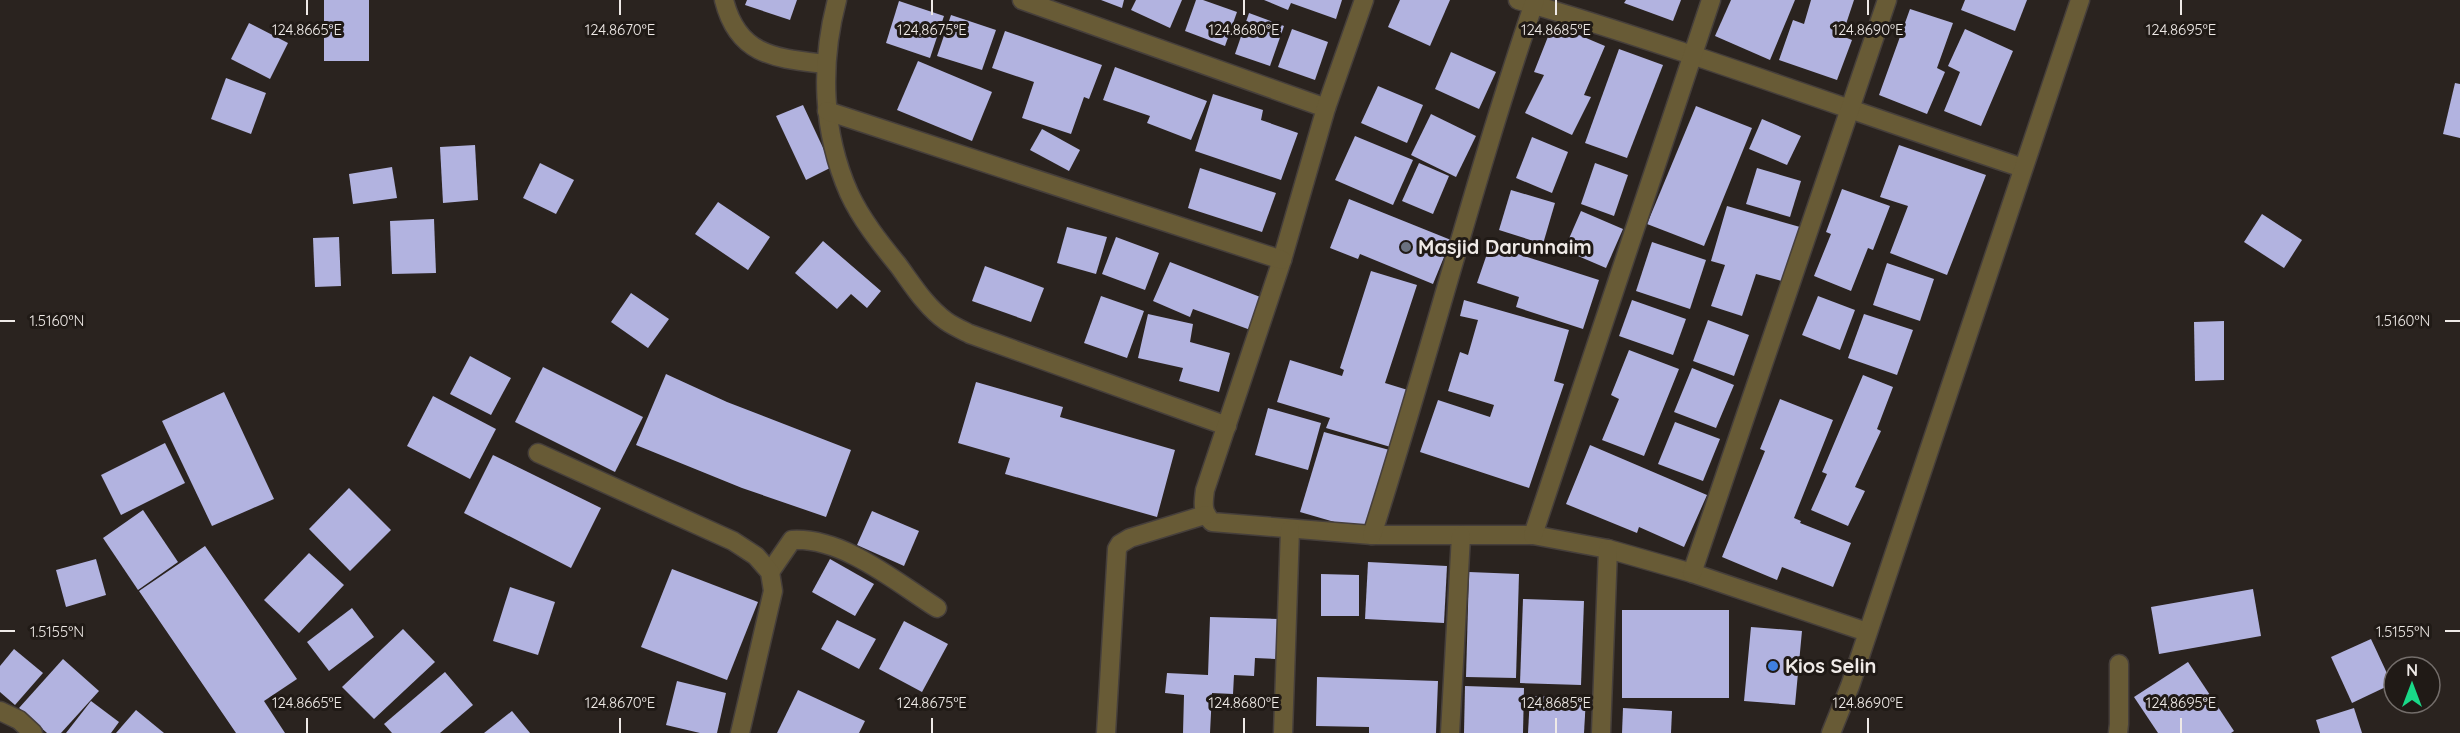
<svg xmlns="http://www.w3.org/2000/svg" width="2460" height="733" viewBox="0 0 2460 733" font-family="Quicksand,sans-serif">
<style>
.building{fill:#b2b3e0}
.lines{fill:none;stroke-linecap:round;stroke-linejoin:round}
.lane-casing{stroke:#463f3b;stroke-width:21}
.street-casing{stroke:#463f3b;stroke-width:21}
.lane{stroke:#685b36;stroke-width:18}
.street{stroke:#685b36;stroke-width:18}
.ticks{fill:none;stroke:#efeae7;stroke-width:2}
.worship-dot{fill:#6b7280;stroke:#201a16;stroke-width:2}
.shop-dot{fill:#3f7fe0;stroke:#201a16;stroke-width:2}
.labels{text-anchor:middle;stroke-width:6;stroke-linejoin:round;paint-order:stroke}
.poi-label{font-size:20px;font-weight:bold;fill:#efeae7;stroke:#201a16;text-anchor:start}
.ticks-label{font-size:15px;text-anchor:middle;fill:#efeae7;stroke:#201a16;stroke-width:6;stroke-linejoin:round;paint-order:stroke}
</style>
<rect width="100%" height="100%" fill="#2a231f"/>
<g class="building">
<rect x="324" y="0" width="45" height="61"/>
<path d="M747,0H797L790,20L745,5Z"/>
<path d="M1101,0H1124L1122,8Z"/>
<path d="M1136,0H1182L1170,28L1131,10Z"/>
<path d="M1196,0H1203L1237,12L1225,46L1185,31Z"/>
<path d="M1264,0H1342L1336,19L1291,3L1288,10Z"/>
<path d="M1400,0H1450L1430,46L1388,27Z"/>
<path d="M1626,0H1681L1673,21L1624,3Z"/>
<path d="M1731,0H1795L1770,60L1715,36Z"/>
<path d="M1811,0H1854L1842,36L1852,40L1837,80L1779,60L1793,20L1804,24Z"/>
<path d="M1965,0H2027L2015,31L1961,10Z"/>
<path d="M899,1L944,16L930,58L886,43Z"/>
<path d="M1910,9L1953,23L1937,68L1945,72L1927,114L1879,95Z"/>
<path d="M1249,13L1284,26L1270,66L1235,54Z"/>
<path d="M951,15L996,30L982,70L937,56Z"/>
<path d="M249,23L288,43L270,79L231,59Z"/>
<path d="M1553,24L1605,46L1584,95L1591,97L1572,135L1525,113L1544,75L1534,72Z"/>
<path d="M1292,29L1328,42L1315,80L1278,67Z"/>
<path d="M1965,29L2013,51L1981,126L1944,111L1960,72L1948,66Z"/>
<path d="M1005,31L1102,65L1089,99L1084,97L1071,134L1022,118L1034,82L992,68Z"/>
<path d="M1619,49L1663,65L1627,158L1585,143Z"/>
<path d="M1451,52L1496,72L1479,109L1435,89Z"/>
<path d="M918,61L992,92L972,141L897,110Z"/>
<path d="M1115,67L1207,101L1191,140L1147,123L1150,116L1103,100Z"/>
<path d="M226,78L266,93L251,134L211,119Z"/>
<path d="M2455,83L2460,84V138L2443,134Z"/>
<path d="M1378,86L1423,105L1407,143L1361,123Z"/>
<path d="M1213,94L1263,110L1261,120L1298,133L1281,180L1195,151Z"/>
<path d="M803,105L832,167L806,180L776,116Z"/>
<path d="M1696,106L1752,128L1704,246L1647,224Z"/>
<path d="M1431,114L1476,136L1456,177L1411,155Z"/>
<path d="M1762,119L1801,136L1787,165L1749,149Z"/>
<path d="M1042,129L1080,150L1069,171L1030,150Z"/>
<path d="M1355,136L1413,160L1393,205L1335,180Z"/>
<path d="M1532,137L1568,152L1552,193L1516,178Z"/>
<path d="M475,145L478,200L443,203L440,147Z"/>
<path d="M1899,145L1986,175L1947,275L1890,253L1908,206L1880,197Z"/>
<path d="M540,163L574,180L556,214L523,198Z"/>
<path d="M1419,163L1449,176L1433,214L1402,201Z"/>
<path d="M1595,163L1628,175L1614,216L1581,204Z"/>
<path d="M392,167L397,198L353,204L349,174Z"/>
<path d="M1200,168L1276,193L1262,232L1188,208Z"/>
<path d="M1757,168L1801,181L1790,217L1746,204Z"/>
<path d="M1842,189L1890,206L1873,250L1868,248L1851,291L1814,276L1831,234L1826,232Z"/>
<path d="M1511,190L1555,203L1543,244L1499,230Z"/>
<path d="M1349,199L1451,240L1433,284L1360,254L1358,259L1330,248Z"/>
<path d="M718,202L770,237L748,270L695,234Z"/>
<path d="M1727,206L1800,227L1785,282L1756,274L1742,316L1711,306L1725,265L1711,261Z"/>
<path d="M1581,211L1623,229L1606,268L1564,250Z"/>
<path d="M2262,214L2302,240L2284,268L2244,242Z"/>
<path d="M434,219L436,273L392,274L390,221Z"/>
<path d="M1067,227L1107,237L1096,274L1057,263Z"/>
<path d="M339,237L341,286L315,287L313,238Z"/>
<path d="M1116,237L1159,253L1145,290L1102,274Z"/>
<path d="M823,241L881,291L867,308L851,294L837,309L795,273Z"/>
<path d="M1652,242L1706,260L1690,309L1636,291Z"/>
<path d="M1490,245L1599,280L1583,329L1516,307L1519,297L1477,283Z"/>
<path d="M1170,262L1268,300L1256,332L1193,309L1190,317L1153,301Z"/>
<path d="M1887,263L1934,279L1920,321L1873,305Z"/>
<path d="M985,266L1044,288L1031,322L972,301Z"/>
<path d="M1371,271L1417,285L1385,383L1411,391L1394,448L1326,428L1330,418L1277,402L1290,360L1342,376L1344,370L1340,368Z"/>
<path d="M631,293L669,319L648,348L611,322Z"/>
<path d="M1101,296L1144,311L1127,358L1084,343Z"/>
<path d="M1818,296L1855,310L1840,350L1802,335Z"/>
<path d="M1464,300L1569,330L1554,381L1564,384L1529,488L1420,452L1438,400L1490,417L1494,405L1448,391L1460,352L1468,355L1478,320L1460,316Z"/>
<path d="M1632,300L1686,319L1673,355L1619,336Z"/>
<path d="M1148,314L1193,324L1190,342L1230,353L1219,392L1179,381L1183,368L1138,358Z"/>
<path d="M1864,314L1913,330L1897,375L1848,358Z"/>
<path d="M1708,320L1749,335L1734,376L1693,361Z"/>
<path d="M2224,321V380L2195,381L2194,322Z"/>
<path d="M1629,350L1679,369L1644,456L1602,440L1619,399L1611,395Z"/>
<path d="M470,356L511,378L491,415L450,394Z"/>
<path d="M543,367L643,417L615,472L515,422Z"/>
<path d="M1692,368L1734,385L1716,428L1674,412Z"/>
<path d="M666,374L727,402L851,450L826,517L742,488L636,445Z"/>
<path d="M1863,375L1893,387L1877,429L1881,431L1855,487L1865,491L1848,526L1811,510L1827,474L1822,472Z"/>
<path d="M976,382L1063,407L1060,417L1175,450L1157,517L1005,474L1010,458L958,443Z"/>
<path d="M224,392L274,499L212,526L162,421Z"/>
<path d="M433,396L496,429L470,479L407,446Z"/>
<path d="M1780,399L1833,420L1794,518L1801,521L1800,523L1851,543L1833,587L1782,567L1777,580L1722,557L1765,451L1760,449Z"/>
<path d="M1268,408L1321,423L1308,470L1255,455Z"/>
<path d="M1675,422L1720,439L1703,481L1658,464Z"/>
<path d="M1324,432L1393,451L1369,532L1300,512Z"/>
<path d="M165,443L185,483L121,515L101,475Z"/>
<path d="M1590,445L1707,495L1684,547L1639,527L1637,533L1566,504Z"/>
<path d="M493,455L601,508L571,568L464,513Z"/>
<path d="M349,488L391,530L350,571L309,529Z"/>
<path d="M143,510L178,562L138,590L103,538Z"/>
<path d="M872,511L919,531L904,566L857,545Z"/>
<path d="M205,546L297,679L264,701L285,733H236L139,591Z"/>
<path d="M309,553L344,585L299,633L264,600Z"/>
<path d="M96,559L106,595L66,607L56,570Z"/>
<path d="M830,559L874,584L855,616L812,592Z"/>
<path d="M1368,562L1447,566L1444,623L1365,619Z"/>
<path d="M672,569L758,602L727,680L641,647Z"/>
<path d="M1469,572L1519,574L1516,678L1466,677Z"/>
<path d="M1321,574L1359,575V616H1321Z"/>
<path d="M510,587L555,602L538,655L493,641Z"/>
<path d="M2253,589L2261,636L2159,654L2151,607Z"/>
<path d="M1523,599L1584,601L1581,685L1520,683Z"/>
<path d="M352,608L374,637L329,671L307,642Z"/>
<rect x="1622" y="610" width="107" height="88"/>
<path d="M1210,617L1278,619L1276,659L1255,658L1254,676L1234,675L1233,694L1212,693L1210,733H1183L1184,695L1165,693L1167,673L1208,675Z"/>
<path d="M837,620L876,639L859,669L821,649Z"/>
<path d="M904,621L948,644L922,692L879,669Z"/>
<path d="M1751,627L1802,631L1795,705L1744,701Z"/>
<path d="M403,629L435,662L374,719L342,687Z"/>
<path d="M2371,639L2392,684L2352,703L2331,657Z"/>
<path d="M14,649L43,673L15,705L0,692V666Z"/>
<path d="M63,659L99,691L61,733H47L19,708Z"/>
<path d="M2188,662L2234,731L2231,733H2158L2134,697Z"/>
<path d="M445,672L473,705L440,733H392L384,724Z"/>
<path d="M1317,677L1438,681L1436,733H1369V727L1316,726Z"/>
<path d="M677,681L726,693L717,733H700L666,725Z"/>
<path d="M1465,686L1524,688L1523,733H1464Z"/>
<path d="M798,690L865,721L859,733H777Z"/>
<path d="M1530,696L1586,698L1584,733H1528Z"/>
<path d="M91,701L119,722L111,733H66Z"/>
<path d="M1623,708L1672,711L1671,733H1622Z"/>
<path d="M2354,708L2362,733H2320L2316,720Z"/>
<path d="M136,710L164,733H116Z"/>
<path d="M512,711L530,733H484Z"/>
</g>
<g class="lines">
<defs>
<path id="lane" d="M770,572L792,540C843,537 896,582 937,608"/>
<g id="street">
<path d="M724,0C738,56 775,58 825,64"/>
<path d="M837,0C820,64 822,132 849,193C861,219 880,243 898,265C912,284 926,307 946,321C953,326 962,330 970,334L1227,426"/>
<path d="M1022,0L1326,108"/>
<path d="M1364,0L1326,108L1282,260L1205,490C1203,504 1202,512 1212,522L1372,535H1533L1608,549L1692,573L1867,632"/>
<path d="M1518,0C1688,50 1854,112 2023,168"/>
<path d="M827,111L1282,260"/>
<path d="M538,453L733,541L756,556L770,572L773,591L740,733"/>
<path d="M1372,535C1429,357 1475,176 1535,0"/>
<path d="M1533,535L1711,0"/>
<path d="M1692,573L1887,0"/>
<path d="M0,711L19,720L33,733"/>
<path d="M1106,733L1117,549L1120,544L1130,538L1205,515"/>
<path d="M1283,733L1290,530"/>
<path d="M1450,733L1461,536"/>
<path d="M1601,733L1608,549"/>
<path d="M1831,733L1850,686L2080,0"/>
<path d="M2118,733L2119,724V664"/>
</g>
</defs>
<use href="#lane" class="lane-casing"/>
<use href="#street" class="street-casing"/>
<use href="#lane" class="lane"/>
<use href="#street" class="street"/>
</g>
<path class="ticks" d="M307,0V15M620,0V15M932,0V15M1244,0V15M1556,0V15M1868,0V15M2181,0V15M0,321H15M2445,321H2460M0,631H15M2445,631H2460M307,718V733M620,718V733M932,718V733M1244,718V733M1556,718V733M1868,718V733M2181,718V733"/>
<circle class="worship-dot" cx="1406" cy="247" r="6"/>
<circle class="shop-dot" cx="1773" cy="666" r="6"/>
<g class="labels">
<g class="poi-label">
<text x="1418" y="254">Masjid Darunnaim</text>
<text x="1785" y="673">Kios Selin</text>
</g>
</g>
<g class="ticks-label">
<text x="307" y="35">124.8665°E</text>
<text x="620" y="35">124.8670°E</text>
<text x="932" y="35">124.8675°E</text>
<text x="1244" y="35">124.8680°E</text>
<text x="1556" y="35">124.8685°E</text>
<text x="1868" y="35">124.8690°E</text>
<text x="2181" y="35">124.8695°E</text>
<text x="57" y="326">1.5160°N</text>
<text x="2403" y="326">1.5160°N</text>
<text x="57" y="637">1.5155°N</text>
<text x="2403" y="637">1.5155°N</text>
<text x="307" y="708">124.8665°E</text>
<text x="620" y="708">124.8670°E</text>
<text x="932" y="708">124.8675°E</text>
<text x="1244" y="708">124.8680°E</text>
<text x="1556" y="708">124.8685°E</text>
<text x="1868" y="708">124.8690°E</text>
<text x="2181" y="708">124.8695°E</text>
</g>
<g transform="translate(2412 685)"><circle r="28" fill="#201a16" stroke="#736d6a" stroke-width="1.5"/>
<path d="M0-4.5L10 22L0 15L-10 22Z" fill="#19d988"/>
<text y="-9" font-size="16" font-weight="bold" text-anchor="middle" fill="#efeae7">N</text>
</g>
</svg>
